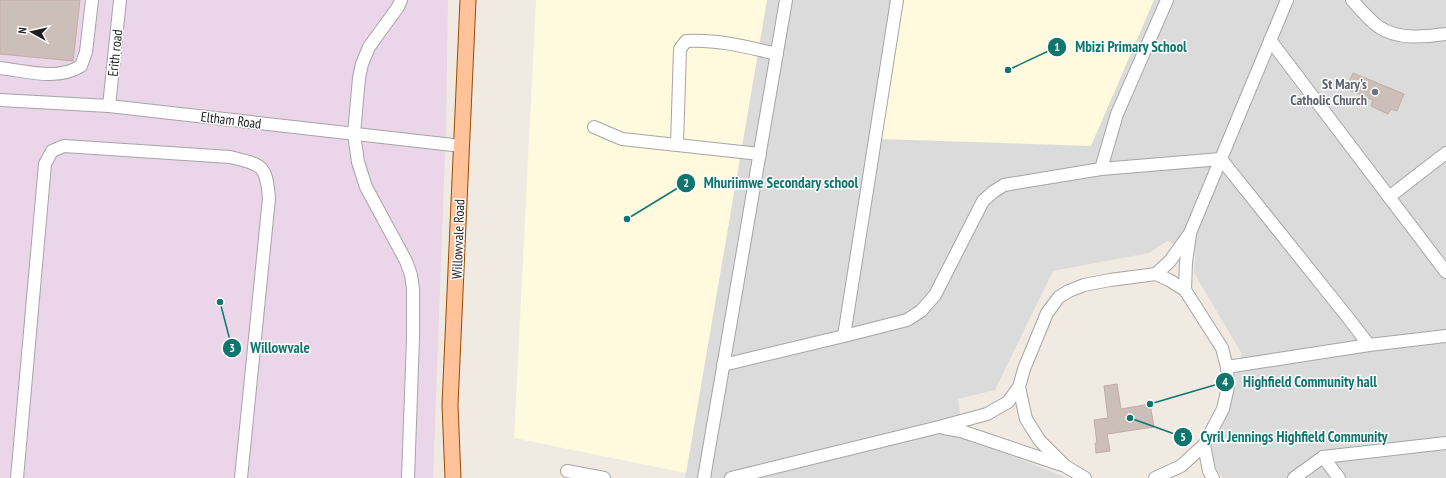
<svg xmlns="http://www.w3.org/2000/svg" width="1446" height="478" viewBox="0 0 1446 478" font-family="'PT Sans Narrow',sans-serif">
<style>
.residential{fill:#dcdbdb}
.industrial{fill:#ead5e9}
.education{fill:#fff9dd}
.building{fill:#ccbeb9;stroke:#c3ada4}
.lines{fill:none;stroke-linecap:round;stroke-linejoin:round}
.minor-casing{stroke:#a5a5a5;stroke-width:14}
.major-casing{stroke:#984c00;stroke-width:17}
.minor{stroke:#fff;stroke-width:12}
.major{stroke:#ffc299;stroke-width:15}
.worship-dot{fill:#6b7280;stroke:#fff;stroke-width:1.5}
.labels{text-anchor:middle;stroke-width:3;stroke-linejoin:round;paint-order:stroke}
.street-label{font-size:14px;fill:#1e1e1e;stroke:#fff}
.worship-label{font-size:14px;font-weight:bold;fill:#5b616d;stroke:#fff;text-anchor:end}
.leader{fill:none;stroke:#0f766e;stroke-width:1.5}
.callout-dot{fill:#0f766e;stroke:#fff;stroke-width:1.5}
.mark-label{font-size:12px;text-anchor:middle;font-weight:bold;fill:#fff}
.callout-label{font-size:15px;text-anchor:middle;font-weight:bold;fill:#0f766e;stroke:#fff;stroke-width:3;stroke-linejoin:round;paint-order:stroke}
</style>
<rect width="100%" height="100%" fill="#f0eae3"/>
<path class="residential" d="M767,0H1446V478H1223L1208,458L1242,354L1194,273L1195,253L1167,241L1149,253L1053,271L995,390L958,399L963,436L1067,478H685Z"/>
<path class="industrial" d="M0,0H448L446,127L433,478H0Z"/>
<g class="education">
<path d="M536,0H767L686,473L514,438Z"/>
<path d="M904,0H1154L1091,146L881,139Z"/>
</g>
<g class="building">
<path d="M0,0H80L73,61L0,54Z"/>
<path d="M1353,73L1404,94L1397,111L1391,109L1388,114L1371,106L1373,100L1346,89Z"/>
<path d="M1117,384L1121,409L1150,404L1154,427L1107,434L1110,451L1096,453L1095,443H1097L1094,420L1108,418L1104,386Z"/>
</g>
<g class="lines">
<defs>
<g id="minor">
<path d="M401,0L398,7L369,47L362,64L359,78L354,134L358,162L366,187L406,261L411,275L413,289V338L408,478"/>
<path d="M1352,0C1360,9 1369,20 1379,27C1398,40 1424,37 1446,34"/>
<path d="M1270,40L1446,272"/>
<path d="M0,68C26,71 57,81 81,66L86,52L92,0"/>
<path d="M0,100L109,106L462,146"/>
<path d="M109,106L120,0"/>
<path d="M594,127L622,139L760,154"/>
<path d="M677,145L680,49L686,41C717,39 747,47 777,54"/>
<path d="M1101,169L1117,114L1167,0"/>
<path d="M1389,197L1446,153"/>
<path d="M1156,274L1170,261L1190,233L1287,0"/>
<path d="M1185,290L1186,262L1190,234"/>
<path d="M844,336L897,0"/>
<path d="M723,365L844,336L907,320L921,311L935,295L983,201L993,192L1004,185L1101,169L1221,159L1349,319L1369,345"/>
<path d="M1227,367L1369,345L1446,336"/>
<path d="M944,428L961,431L1062,465"/>
<path d="M1204,445L1209,471L1213,478"/>
<path d="M1323,457L1339,478"/>
<path d="M567,471L604,478"/>
<path d="M17,478L45,164L52,151L64,146L230,157C262,165 266,164 269,198L241,478"/>
<path d="M704,478L786,0"/>
<path d="M731,478L939,427L987,414L1008,402L1019,387"/>
<path d="M1085,478L1065,466L1040,441L1026,419L1019,387L1024,369L1047,313L1059,297L1069,291L1084,285L1110,280L1156,274L1169,280L1185,290L1222,348L1227,367L1228,387L1223,409L1204,445L1181,466L1155,478"/>
<path d="M1294,478L1323,457L1446,443"/>
</g>
<path id="major" d="M453,478L450,405L468,0"/>
</defs>
<use href="#minor" class="minor-casing"/>
<use href="#major" class="major-casing"/>
<use href="#minor" class="minor"/>
<use href="#major" class="major"/>
</g>
<circle class="worship-dot" cx="1375" cy="92" r="4"/>
<g class="labels">
<g class="street-label">
<text transform="translate(115 53) rotate(-84)" y="5">Erith road</text>
<text transform="translate(231 120) rotate(7)" y="5">Eltham Road</text>
<text transform="translate(458 239) rotate(-88)" y="5">Willowvale Road</text>
</g>
<g class="worship-label">
<text x="1367" y="89">St Mary's<tspan x="1367" dy="16">Catholic Church</tspan></text>
</g>
</g>
<path class="leader" d="M1008 70L1057 47M627 219L686 183M220 302L232 348M1150 404L1225 382M1130 418L1183 437"/>
<g class="callout-dot">
<circle cx="1008" cy="70" r="4"/>
<circle cx="627" cy="219" r="4"/>
<circle cx="220" cy="302" r="4"/>
<circle cx="1150" cy="404" r="4"/>
<circle cx="1130" cy="418" r="4"/>
<circle cx="1057" cy="47" r="10"/>
<circle cx="686" cy="183" r="10"/>
<circle cx="232" cy="348" r="10"/>
<circle cx="1225" cy="382" r="10"/>
<circle cx="1183" cy="437" r="10"/>
</g>
<g class="mark-label">
<text x="1057" y="51">1</text>
<text x="686" y="187">2</text>
<text x="232" y="352">3</text>
<text x="1225" y="386">4</text>
<text x="1183" y="441">5</text>
</g>
<g class="callout-label">
<text x="1131" y="52">Mbizi Primary School</text>
<text x="781" y="188">Mhuriimwe Secondary school</text>
<text x="280" y="353">Willowvale</text>
<text x="1310" y="387">Highfield Community hall</text>
<text x="1294" y="442">Cyril Jennings Highfield Community</text>
</g>
<g transform="translate(32 32) rotate(278)" stroke="#ffffff" stroke-width="3" paint-order="stroke">
<path d="M0-3L7 15L0 10L-7 15Z" fill="#1e1e1e"/>
<text y="-6" font-size="11" font-weight="bold" text-anchor="middle" fill="#1e1e1e">N</text>
</g>
</svg>
